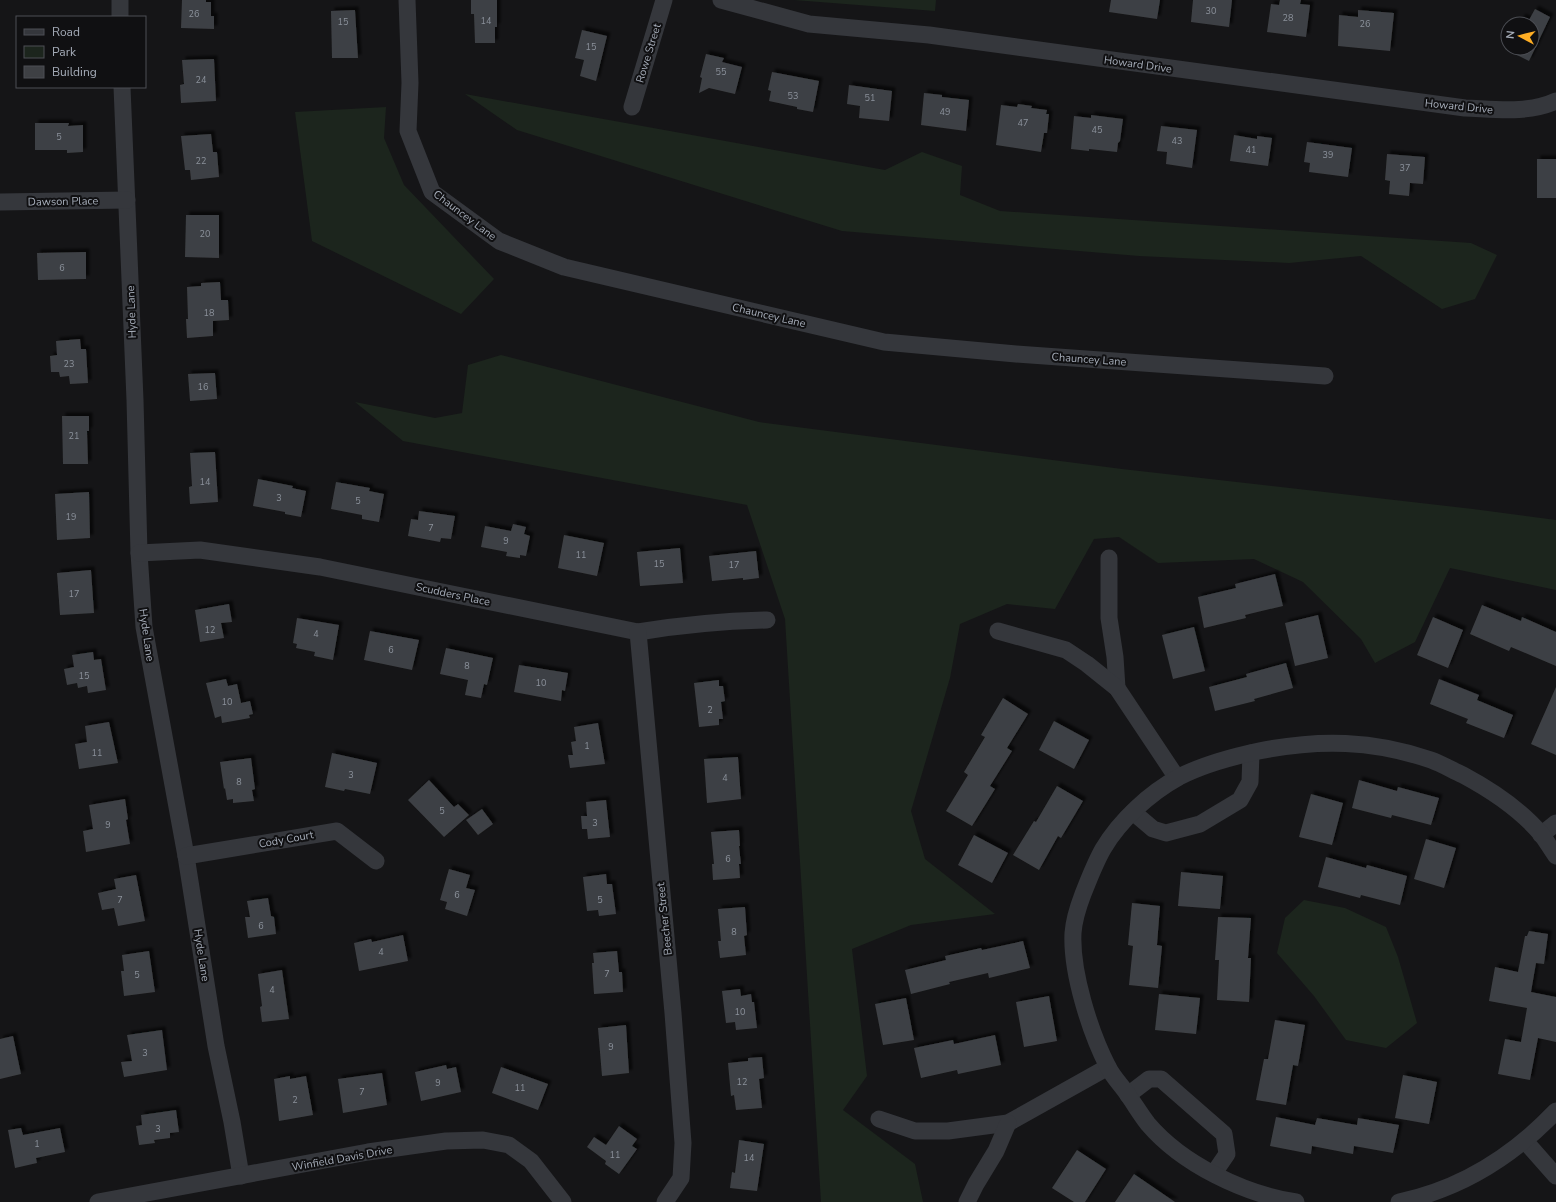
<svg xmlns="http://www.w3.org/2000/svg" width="1556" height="1202" viewBox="0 0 1556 1202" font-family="'Nunito Sans',sans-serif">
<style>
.green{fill:#1c251d}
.building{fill:#3e4044;filter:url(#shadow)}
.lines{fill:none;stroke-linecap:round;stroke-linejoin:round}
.minor{stroke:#35373c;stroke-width:17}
.labels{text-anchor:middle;stroke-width:4;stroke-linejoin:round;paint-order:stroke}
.number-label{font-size:9px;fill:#8b919b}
.street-label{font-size:11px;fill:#a5acb8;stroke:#101012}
</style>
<defs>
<filter id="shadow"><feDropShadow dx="3.5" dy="-3.5" stdDeviation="1" flood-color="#0009"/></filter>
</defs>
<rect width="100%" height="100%" fill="#151517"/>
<g class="green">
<path d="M794,0H936L935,11Z"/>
<path d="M465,94L885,170L922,152L962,166L960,195L1000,211L1471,243L1497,255L1475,299L1442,309L1361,256L1289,263L1139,256L842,231L517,130Z"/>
<path d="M386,107L384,138L404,185L494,279L461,314L312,241L295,112Z"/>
<path d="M501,355L759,422L1122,469L1473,509L1556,520V590L1450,568L1415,642L1375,663L1361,639L1303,582L1254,559L1158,563L1119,537L1094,539L1055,609L1007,604L960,624L950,678L911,811L925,859L995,914L911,925L852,949L867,1076L843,1110L915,1164L923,1202H821L785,619L747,505L403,441L355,402L435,418L462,413L468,365Z"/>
<path d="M1304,900L1345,908L1386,927L1398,957L1417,1023L1386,1048L1346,1040L1314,996L1277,953L1285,918Z"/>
</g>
<g class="building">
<path d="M182,0H206V2H211V16H214V29L181,28Z"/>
<path d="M471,0H497V27H495V43H475L474,14H471Z"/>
<path d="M1111,0H1160L1157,19L1109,12Z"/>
<path d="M1193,0H1232L1229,27L1191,22Z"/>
<path d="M1280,0H1301L1300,4L1310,5L1306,37L1267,32L1271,4L1279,5Z"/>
<path d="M1535,9L1550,17L1529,61L1505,49L1508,43V48H1532V24H1519L1522,17L1529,20Z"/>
<path d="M355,10L358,58H332L331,11Z"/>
<path d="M1358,10L1394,13L1390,51L1338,46L1339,15L1358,17Z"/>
<path d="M582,30L607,36L596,81L580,76L584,60L575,58Z"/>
<path d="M706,54L724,58L722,62L742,67L735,94L709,88L699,93L702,78L700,77Z"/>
<path d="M214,59L216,101L181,103L180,85L184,84L182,60Z"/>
<path d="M772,72L819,81L813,112L797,109V107L769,101L771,91L768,90Z"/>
<path d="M849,85L892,91L889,121L859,118L860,106L847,104Z"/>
<path d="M924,93L942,95V97L969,100L966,131L921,125Z"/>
<path d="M1018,104L1032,106L1031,108L1047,110L1046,114H1049L1047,133H1044L1041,152L996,145L1001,105L1017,107Z"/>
<path d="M1091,115L1123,119L1120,141L1118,143L1117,152L1089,149V151L1071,149L1074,116L1091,118Z"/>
<path d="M35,123H69L68,126L83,125V152L67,153V150H35Z"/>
<path d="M1161,126L1197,130L1192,168L1166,164L1167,152L1157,151Z"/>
<path d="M211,134L213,152H217L219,177L191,180L190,170H185L181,136Z"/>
<path d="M1234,135L1257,139V136L1272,138L1268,166L1230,161Z"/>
<path d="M1307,142L1352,148L1348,177L1309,172L1310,163L1304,162Z"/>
<path d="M1387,154L1425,157L1423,184L1410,183L1409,196L1389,194L1390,181L1385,180Z"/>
<rect x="1537" y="159" width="19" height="39"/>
<path d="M186,215H219V258L185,257Z"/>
<path d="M86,252V279L38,280L37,253Z"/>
<path d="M220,282L221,300H228L229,320L213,321V336L187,338L186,319H188L187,287L201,286V283Z"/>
<path d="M80,339L81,349H86L88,383L70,384L69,376L60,377L59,372H51L50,356L57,355L56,341Z"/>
<path d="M215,373L217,399L190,401L188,374Z"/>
<path d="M62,416H89V431H87L88,464H63Z"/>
<path d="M215,452L218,502L190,504L189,487L192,486L190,453Z"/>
<path d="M258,479L293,486L292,488L306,491L301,517L285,514V512L253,506Z"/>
<path d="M336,482L370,488L369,491L384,494L379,522L362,519V515L331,509Z"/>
<path d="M89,492L90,538L57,540L55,494Z"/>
<path d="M419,511L455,516L451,539L441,538L440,542L408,536L411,519L418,520Z"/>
<path d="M513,524L526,527L524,534L530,536L526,556L520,555V558L506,556L507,552L481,547L485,526L511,531Z"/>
<path d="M564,535L604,543L597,576L558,568Z"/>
<path d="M680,548L683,583L640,586L637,552Z"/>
<path d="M756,551L759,578L743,580V578L712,581L709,556Z"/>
<path d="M91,570L94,613L60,615L57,573Z"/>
<path d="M1275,574L1283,606L1245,615L1246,618L1204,628L1198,597L1236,588L1235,584Z"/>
<path d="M229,604L232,622L221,623L224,638L200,642L195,610Z"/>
<path d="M1482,605L1521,621L1522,617L1556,632V666L1511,647L1509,651L1470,634Z"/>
<path d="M1318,615L1328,658L1295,666L1285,623Z"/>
<path d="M1433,617L1463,630L1448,668L1417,655Z"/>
<path d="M297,618L339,625L333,660L314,656L315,652L296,648L297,644L293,643Z"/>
<path d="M1194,627L1205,671L1173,679L1162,635Z"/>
<path d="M370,631L419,640L412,670L364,660Z"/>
<path d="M446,648L493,658L487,685L484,684L481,698L465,695L468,680L440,674Z"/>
<path d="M93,652L94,660L101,659L106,690L88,693L87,686L78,688L77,683L67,685L64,669L74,667L72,655Z"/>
<path d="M1286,663L1293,688L1254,699L1255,701L1215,711L1209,687L1247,677L1246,674Z"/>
<path d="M519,665L568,673L565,691L562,690L561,701L514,692Z"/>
<path d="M226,679L228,686L237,684L241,703L250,701L253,714L249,715L250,718L222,723L221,716L215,718L206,683Z"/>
<path d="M1439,679L1479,695L1477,700L1513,715L1504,738L1466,723L1468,719L1430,704Z"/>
<path d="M719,680V686H723L725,701L721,702L723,719H719V725L699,727L694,683Z"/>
<path d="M1556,687V755L1531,744Z"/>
<path d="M1003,698L1028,714L1007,748L1012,751L990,786L995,789L972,826L946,811L968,775L964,772L985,737L981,735Z"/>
<path d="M1054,721L1089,740L1074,769L1039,750Z"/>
<path d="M109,722L118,763L79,769L75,744L87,742L85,726Z"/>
<path d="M598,723L605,764L570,768L568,755H573L571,742L576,741L574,727Z"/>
<path d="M332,753L377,763L370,794L345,789L344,791L325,787Z"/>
<path d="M738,757L741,799L707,803L704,759Z"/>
<path d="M251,758L255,789L252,790L254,801L233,803V799L227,800L225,788L224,789L220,762Z"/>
<path d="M429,780L454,807L458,804L469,815L444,837L408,800Z"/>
<path d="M1359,780L1397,791L1398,787L1439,798L1431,825L1392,815L1391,818L1352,808Z"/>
<path d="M1057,786L1083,801L1061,838L1058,836L1039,870L1013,855L1034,821L1036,822Z"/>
<path d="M1311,794L1343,803L1332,845L1299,837Z"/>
<path d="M125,799L128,819L126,820L130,844L86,852L83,831L93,829L89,805Z"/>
<path d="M606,800L610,837L588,839L587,829H582L581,816H587L586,802Z"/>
<path d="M482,809L493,824L478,835L466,820Z"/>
<path d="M739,830L740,846H739L741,864H739L740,878L713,880L712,864H714L711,832Z"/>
<path d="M974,835L1008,853L992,883L958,865Z"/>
<path d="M1426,839L1456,848L1444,888L1414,879Z"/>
<path d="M1326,857L1366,868L1367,865L1407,876L1400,905L1361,895L1360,898L1318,887Z"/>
<path d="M449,869L470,875L466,888L475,890L467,916L445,909L447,902L440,900Z"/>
<path d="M1181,872L1223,876L1220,909L1178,906Z"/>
<path d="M606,874L607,884H612L616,914L599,916L598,910L587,911L583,877Z"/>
<path d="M136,875L145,921L118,926L114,908L102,910L98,893L116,889L114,879Z"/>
<path d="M268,898L271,916L274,917L276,934L248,938L245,917H250L247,901Z"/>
<path d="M1132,903L1160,906L1157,945L1162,946L1158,988L1129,985L1133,946L1128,945Z"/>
<path d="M745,907L747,935L744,936L746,955L720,958L718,941H721L718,909Z"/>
<path d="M1218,917L1251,918L1248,958H1251L1249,1002L1217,1000L1219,960H1215Z"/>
<path d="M1529,931L1548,934L1544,964L1536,963L1531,992L1556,997V1042L1538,1038L1530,1080L1498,1074L1505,1039L1521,1042L1527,1008L1489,1001L1495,967L1518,972L1525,936H1527Z"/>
<path d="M403,935L408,961L359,971L354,943L371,939L372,942Z"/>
<path d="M1023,941L1030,968L989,978L988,973L949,982L950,984L911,994L905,970L946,960L945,956L981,948L982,950Z"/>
<path d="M149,951L155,992L124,996L121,971H124L122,955Z"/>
<path d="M617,951L619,972H622L623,992L594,994L592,963H594L593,953Z"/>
<path d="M282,970L289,1019L262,1022L260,1007L262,1006L258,974Z"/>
<path d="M740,989L741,996L751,994L752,1002H754L757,1028L736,1030L735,1022L726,1023L722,991Z"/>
<path d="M1159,994L1200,998L1196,1034L1155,1030Z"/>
<path d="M1049,996L1057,1041L1024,1047L1016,1002Z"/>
<path d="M906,998L914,1040L883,1045L875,1004Z"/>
<path d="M1275,1020L1305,1025L1298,1066L1293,1065L1286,1105L1256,1100L1264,1059H1268Z"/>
<path d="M626,1025L629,1073L602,1076L598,1028Z"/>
<path d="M162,1030L167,1070L124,1077L121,1062L132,1061L127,1035Z"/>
<path d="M995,1035L1001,1065L958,1074L957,1070L921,1078L914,1048L953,1040L954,1044Z"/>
<path d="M13,1036L21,1074L0,1079V1039Z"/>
<path d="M762,1057L764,1078L759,1079L762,1108L736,1110L734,1095L731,1096L728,1063L748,1061V1058Z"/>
<path d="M446,1065L447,1069L456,1067L461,1092L421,1101L415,1072Z"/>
<path d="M501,1067L548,1084L538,1110L492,1093Z"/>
<path d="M382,1073L387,1105L343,1113L338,1079Z"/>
<path d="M1403,1075L1437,1082L1429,1124L1395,1118Z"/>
<path d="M290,1076V1079L306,1076L313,1115L279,1121L274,1079Z"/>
<path d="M176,1110L179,1132L170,1133V1138L154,1140L155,1143L139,1145L136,1126L142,1125L141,1115Z"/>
<path d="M1276,1117L1315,1125L1317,1118L1357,1125L1358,1118L1399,1125L1393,1153L1354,1146L1353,1154L1312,1146L1311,1154L1270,1146Z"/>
<path d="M619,1126L637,1139L632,1146L637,1149L619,1174L605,1164L606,1161L587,1147L594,1137L606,1145Z"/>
<path d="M21,1128L23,1135L60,1128L65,1152L36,1158L37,1163L15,1168L8,1130Z"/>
<path d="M739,1140L764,1144L757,1191L730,1188L732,1172L735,1173Z"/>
<path d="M1077,1150L1106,1169L1085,1202H1074L1052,1188Z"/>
<path d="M1134,1174L1175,1202H1115Z"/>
</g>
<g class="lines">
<g class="minor">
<path d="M407,0L410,83L408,131L432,192L499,241L564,267L884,342L1016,354L1325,376"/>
<path d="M721,0L809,24L929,35L1465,108C1494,109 1528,114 1556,101"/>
<path d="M120,17V0"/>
<path d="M122,87L135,400L139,553L144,627L186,856L216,1046L232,1122L241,1176"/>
<path d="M632,107L664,0"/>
<path d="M0,202L127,200"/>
<path d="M139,553L200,550L320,567L638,632C681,625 723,621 767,620"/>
<path d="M1109,558V618L1115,657L1117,688"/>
<path d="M998,631L1066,650L1087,664L1117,688L1177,778"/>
<path d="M638,632L673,1013L683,1143L681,1178L665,1202"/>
<path d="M1133,812L1153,829L1166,833L1200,824L1240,800L1250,782L1251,753"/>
<path d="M1541,835L1556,823"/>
<path d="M186,856L337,831L376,861"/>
<path d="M1128,1095L1149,1079H1161L1224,1134L1227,1154L1214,1173"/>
<path d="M879,1119L915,1131H948L1008,1123L1108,1067"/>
<path d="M1525,1141L1556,1176"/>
<path d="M98,1202L368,1152L446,1141L483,1140L509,1145L531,1161L563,1202"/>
<path d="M967,1202L976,1184L996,1151L1008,1123"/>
<path d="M1296,1202C1244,1194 1182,1164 1148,1124C1141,1115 1135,1105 1128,1095C1122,1086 1113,1077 1108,1067C1090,1032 1071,972 1073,933C1074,919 1078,907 1083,894C1089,879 1095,863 1103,849C1120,820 1150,793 1179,777C1204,764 1231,757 1259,751C1319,739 1373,740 1431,760C1442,764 1452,770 1463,775C1491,790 1521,810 1542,835C1547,842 1551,849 1556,856"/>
<path d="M1399,1202C1461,1189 1512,1157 1556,1111"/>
</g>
</g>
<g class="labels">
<g class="number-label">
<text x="1211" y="14">30</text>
<text x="194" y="17">26</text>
<text x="1288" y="21">28</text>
<text x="486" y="24">14</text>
<text x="343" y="25">15</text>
<text x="1365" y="27">26</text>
<text x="591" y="50">15</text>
<text x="721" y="75">55</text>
<text x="201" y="83">24</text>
<text x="793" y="99">53</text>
<text x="870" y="101">51</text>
<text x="945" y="115">49</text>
<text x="1023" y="126">47</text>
<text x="1097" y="133">45</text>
<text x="59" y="140">5</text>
<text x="1177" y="144">43</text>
<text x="1251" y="153">41</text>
<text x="1328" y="158">39</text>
<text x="201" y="164">22</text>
<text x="1405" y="171">37</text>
<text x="205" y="237">20</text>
<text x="62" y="271">6</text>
<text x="209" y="316">18</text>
<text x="69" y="367">23</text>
<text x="203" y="390">16</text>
<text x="74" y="439">21</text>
<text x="205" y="485">14</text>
<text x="279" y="501">3</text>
<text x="358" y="504">5</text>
<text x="71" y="520">19</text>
<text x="431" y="531">7</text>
<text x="506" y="544">9</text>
<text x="581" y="558">11</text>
<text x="659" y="567">15</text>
<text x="734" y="568">17</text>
<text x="74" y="597">17</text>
<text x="210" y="633">12</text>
<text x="316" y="637">4</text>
<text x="391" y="653">6</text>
<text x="467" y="669">8</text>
<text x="84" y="679">15</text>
<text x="541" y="686">10</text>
<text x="227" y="705">10</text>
<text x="710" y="713">2</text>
<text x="587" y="749">1</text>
<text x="97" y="756">11</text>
<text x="351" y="778">3</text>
<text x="725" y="781">4</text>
<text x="239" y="785">8</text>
<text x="442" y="814">5</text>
<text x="595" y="826">3</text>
<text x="108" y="828">9</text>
<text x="728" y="862">6</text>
<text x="457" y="898">6</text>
<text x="120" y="903">7</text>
<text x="600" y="903">5</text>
<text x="261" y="929">6</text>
<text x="734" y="935">8</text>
<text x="381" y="955">4</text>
<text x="607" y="977">7</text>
<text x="137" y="978">5</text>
<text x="272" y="993">4</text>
<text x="740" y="1015">10</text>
<text x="611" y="1050">9</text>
<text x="145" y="1056">3</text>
<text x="742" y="1085">12</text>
<text x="438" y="1086">9</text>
<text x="520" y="1091">11</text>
<text x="362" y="1095">7</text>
<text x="295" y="1103">2</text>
<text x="158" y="1132">3</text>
<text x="37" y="1147">1</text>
<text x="615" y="1158">11</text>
<text x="749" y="1161">14</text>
</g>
<g class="street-label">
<text transform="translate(648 53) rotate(-73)" y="4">Rowe Street</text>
<text transform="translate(1138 64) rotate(8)" y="4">Howard Drive</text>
<text transform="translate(1459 106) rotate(6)" y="4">Howard Drive</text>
<text transform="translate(63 201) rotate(-1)" y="4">Dawson Place</text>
<text transform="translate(465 215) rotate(37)" y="4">Chauncey Lane</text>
<text transform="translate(131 312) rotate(-92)" y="4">Hyde Lane</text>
<text transform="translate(769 315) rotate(13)" y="4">Chauncey Lane</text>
<text transform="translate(1089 359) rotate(4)" y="4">Chauncey Lane</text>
<text transform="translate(453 594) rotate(12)" y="4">Scudders Place</text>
<text transform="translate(147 635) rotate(82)" y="4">Hyde Lane</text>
<text transform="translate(286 839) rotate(-10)" y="4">Cody Court</text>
<text transform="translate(664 919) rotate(-96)" y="4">Beecher Street</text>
<text transform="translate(202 955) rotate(81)" y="4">Hyde Lane</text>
<text transform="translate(342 1158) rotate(-10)" y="4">Winfield Davis Drive</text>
</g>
</g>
<rect x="16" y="16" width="130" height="72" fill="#101012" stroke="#4c4e54"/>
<rect x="24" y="29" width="20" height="6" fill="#35373c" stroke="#4c4e54"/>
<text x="52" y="36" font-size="12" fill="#a5acb8">Road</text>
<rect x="24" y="46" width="20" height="12" fill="#1c251d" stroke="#4c4e54"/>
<text x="52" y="56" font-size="12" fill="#a5acb8">Park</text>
<rect x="24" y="66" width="20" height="12" fill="#3e4044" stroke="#4c4e54"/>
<text x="52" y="76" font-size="12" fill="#a5acb8">Building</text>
<g transform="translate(1520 36) rotate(277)"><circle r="19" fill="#101012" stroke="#4c4e54"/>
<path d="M0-3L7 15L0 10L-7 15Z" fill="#ffae24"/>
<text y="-6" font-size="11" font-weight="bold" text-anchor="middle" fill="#a5acb8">N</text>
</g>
</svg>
